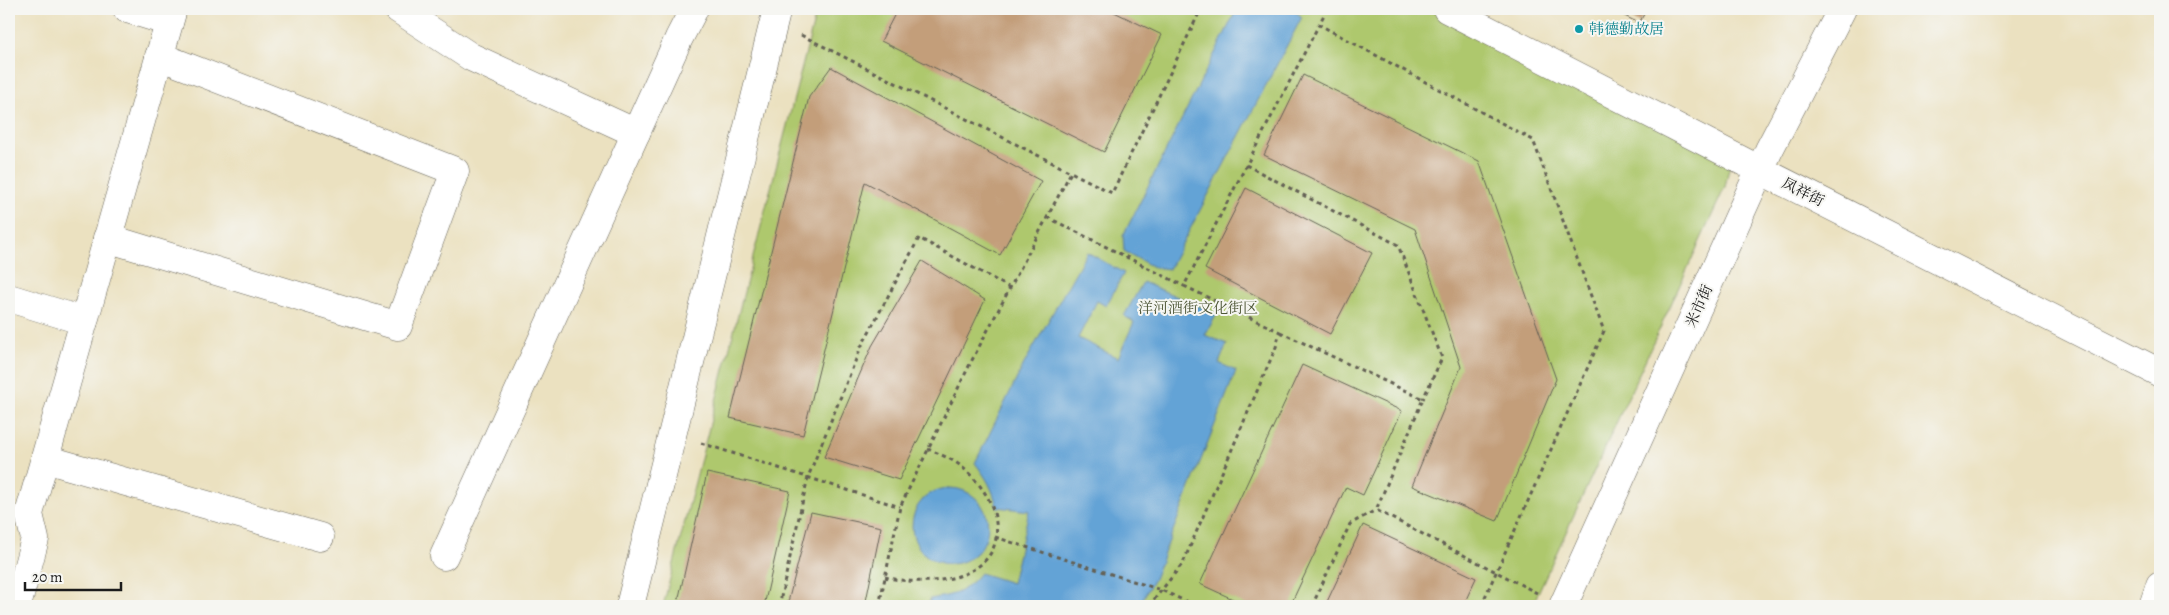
<svg xmlns="http://www.w3.org/2000/svg" width="2169" height="615" viewBox="0 0 2169 615" font-family="Alegreya,'Noto Serif SC',serif">
<style>
.green{fill:#aec86d;stroke:#657244}
.water{fill:#63a3d6;stroke:#406079}
.building{fill:#c39e7a}
.lines{fill:none;stroke-linecap:round;stroke-linejoin:round}
.minor-casing{stroke:#646155;stroke-width:29}
.path{stroke:#646155;stroke-width:3;stroke-dasharray:4 4;stroke-linecap:butt}
.minor{stroke:#fff;stroke-width:28}
.culture-dot{fill:#0f9aa8;stroke:#f6f6f2;stroke-width:2}
.labels{text-anchor:middle;stroke-width:4;stroke-linejoin:round;paint-order:stroke}
.culture-label{font-size:15px;fill:#0d838f;stroke:#f6f6f2;text-anchor:start}
.street-label{font-size:15px;fill:#1c1c1c;stroke:#f6f6f2}
.park-label{font-size:15px;fill:#4f5838;stroke:#f6f6f2}
</style>
<rect width="100%" height="100%" fill="#f6f6f2"/>
<filter id="ink" filterUnits="userSpaceOnUse"><feTurbulence type="fractalNoise" baseFrequency=".02" numOctaves="2"/><feDisplacementMap in="SourceGraphic" scale="10" xChannelSelector="R" yChannelSelector="G"/><feConvolveMatrix kernelMatrix="1 2 1 2 8 2 1 2 1" color-interpolation-filters="sRGB"/></filter>
<filter id="wash" filterUnits="userSpaceOnUse"><feTurbulence type="fractalNoise" baseFrequency=".0096" numOctaves="4" result="noise"/><feDisplacementMap in="SourceGraphic" scale="20" xChannelSelector="R" yChannelSelector="G"/><feGaussianBlur stdDeviation="1.12" result="paint"/><feColorMatrix in="noise" values="0 0 0 0 0 0 0 0 0 0 0 0 0 0 0 0 0 1.4 0 .05"/><feComposite in="paint" operator="in"/></filter>
<g filter="url(#wash)">
<rect width="100%" height="100%" fill="#ebe1c0"/>
<path class="green" d="M817,9H1452L1733,150L1725,187L1532,606H663Z"/>
<g class="water">
<path d="M1237,9H1292L1302,17L1169,269L1153,267L1124,251L1123,236Z"/>
<path d="M1087,252L1124,273L1106,306L1097,301L1078,338L1118,358L1134,322L1124,316L1143,282L1217,314L1205,335L1227,344L1219,363L1236,371L1154,579L1139,606H929L930,599C957,594 962,594 980,573L1012,583L1029,511L997,507C993,489 986,477 975,463L1024,364Z"/>
<circle cx="950" cy="526" r="38"/>
</g>
<g id="blocks">
<g class="building">
<path d="M894,9H1108L1162,35L1104,152L881,41L897,10Z"/>
<path d="M1610,9H1647L1639,23Z"/>
<path d="M831,67L1041,181L1000,255L865,182L803,435L730,418L809,97Z"/>
<path d="M1303,75L1479,161L1556,379L1497,521L1412,486L1461,367L1415,229L1264,155Z"/>
<path d="M1246,188L1372,253L1330,334L1205,269Z"/>
<path d="M922,261L985,300L899,480L824,457L872,346Z"/>
<path d="M1302,365L1402,411L1363,495L1346,487L1290,606H1248L1200,584Z"/>
<path d="M707,473L790,491L764,606H677Z"/>
<path d="M811,512L881,527L865,606H787Z"/>
<path d="M1363,525L1476,578L1463,606H1325Z"/>
</g>
</g>
</g>
<g filter="url(#ink)">
<use href="#blocks" fill-opacity="0" stroke="#646155" stroke-width="1"/>
<g class="lines">
<defs>
<g id="minor">
<path d="M127,9L169,22"/>
<path d="M398,9L471,57L636,133"/>
<path d="M1447,9L1760,170L2160,373"/>
<path d="M107,238L398,326L455,171L159,56"/>
<path d="M9,298L84,321"/>
<path d="M45,459L320,537"/>
<path d="M444,556L679,38L694,9"/>
<path d="M17,606L35,539L29,514L173,9"/>
<path d="M630,606L777,9"/>
<path d="M1563,606L1769,150L1842,9"/>
<path d="M2153,606L2160,585"/>
</g>
</defs>
<use href="#minor" class="minor-casing"/>
<g class="path">
<path d="M1318,24L1533,140L1604,331L1481,606"/>
<path d="M801,35L1112,193L1201,9"/>
<path d="M1246,165L1398,245L1442,358L1423,399"/>
<path d="M1047,217L1184,286"/>
<path d="M1280,332L1423,399L1376,510L1537,593"/>
<path d="M701,443L900,507"/>
<path d="M995,537L1161,590L1196,606"/>
<path d="M885,577C931,589 1012,579 994,513C989,495 976,479 962,467C953,459 939,454 928,449"/>
<path d="M779,606L808,477L861,347L919,238L1010,288"/>
<path d="M879,606L900,507L970,364L1071,172"/>
<path d="M1149,606L1183,563L1276,347L1280,332L1184,286L1327,9"/>
<path d="M1312,606L1350,524L1376,510"/>
</g>
<use href="#minor" class="minor"/>
</g>
</g>
<circle class="culture-dot" cx="1579" cy="29" r="5"/>
<g class="labels">
<g class="culture-label">
<text x="1589" y="34">韩德勤故居</text>
</g>
<g class="street-label">
<text transform="translate(1803 192) rotate(27)" y="5">凤祥街</text>
<text transform="translate(1699 306) rotate(-66)" y="5">米市街</text>
</g>
<g class="park-label">
<text x="1198" y="313">洋河酒街文化街区</text>
</g>
</g>
<rect width="2169" height="615" fill="none" stroke="#f6f6f2" stroke-width="30"/>
<path d="M25 582v8h96v-8" fill="none" stroke="#1c1c1c" stroke-width="2.5"/>
<text x="32" y="582" font-size="15" fill="#1c1c1c" stroke="#f6f6f2" stroke-width="4" paint-order="stroke">20 m</text>
</svg>
